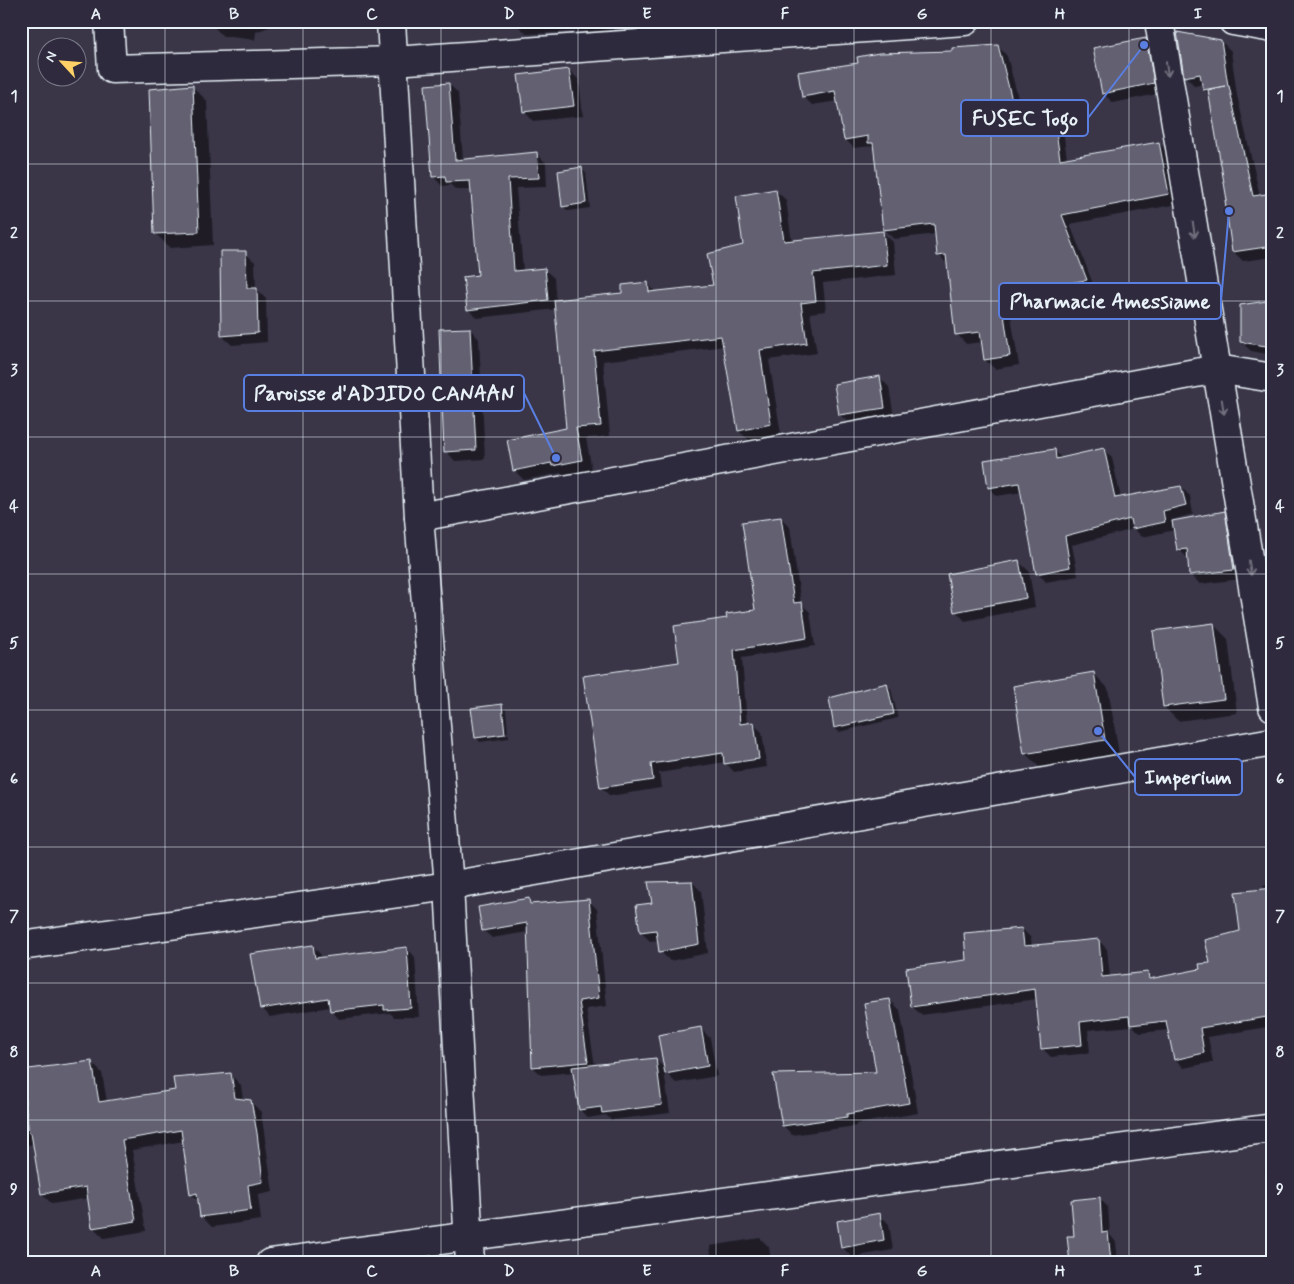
<svg xmlns="http://www.w3.org/2000/svg" width="1294" height="1284" viewBox="0 0 1294 1284" font-family="Mynerve,sans-serif">
<style>
.shadow{fill:#0007}
.building{fill:#636171;stroke:#e8f1f8}
.lines{fill:none;stroke-linecap:round;stroke-linejoin:round}
.minor-casing{stroke:#e8f1f8;stroke-width:31}
.minor{stroke:#2f2a3d;stroke-width:28}
.oneway{stroke:#70707e}
.grid{fill:none;stroke:#e8f1f8;stroke-width:1;stroke-opacity:0.55}
.leader{fill:none;stroke:#5a7fe2;stroke-width:2}
.callout-dot{fill:#5a7fe2;stroke:#2f2a3d;stroke-width:2}
.callout{fill:#2f2a3d;stroke:#5a7fe2;stroke-width:2}
.callout-label{font-size:21px;text-anchor:middle;font-weight:bold;fill:#e8f1f8}
.neatline{fill:none;stroke:#e8f1f8;stroke-width:2}
.grid-label{font-size:16px;text-anchor:middle;font-weight:bold;fill:#e8f1f8}
</style>
<rect width="100%" height="100%" fill="#3a3648"/>
<filter id="ink" filterUnits="userSpaceOnUse"><feTurbulence type="fractalNoise" baseFrequency=".02" numOctaves="2"/><feDisplacementMap in="SourceGraphic" scale="10" xChannelSelector="R" yChannelSelector="G"/><feConvolveMatrix kernelMatrix="1 2 1 2 8 2 1 2 1" color-interpolation-filters="sRGB"/></filter>
<g filter="url(#ink)">
<g class="shadow">
<path d="M214,21H270L269,27L256,32L255,40L223,36L214,27Z"/>
<path d="M517,21H613V30L527,34L517,25Z"/>
<path d="M1178,33L1221,41L1231,51L1237,95L1260,196L1273,195V257L1243,261L1233,251L1228,201L1210,95L1204,89L1203,84L1195,86L1185,76Z"/>
<path d="M1145,39L1155,48L1162,93L1113,103L1104,94Z"/>
<path d="M998,46L1007,56L1021,109L1052,104L1061,114L1067,159L1159,143L1168,152L1178,204L1070,224L1095,289L1009,304L1019,365L995,369L985,360L983,342L966,344L957,334L949,266L939,255L936,234L894,239L884,230L875,148L872,146L854,148L845,139L838,101L812,105L803,96L954,52Z"/>
<path d="M569,70L579,80L583,116L533,121L524,111Z"/>
<path d="M449,84L458,93L463,160L537,154L546,163L547,187L516,188L523,271L544,269L554,278L556,301L624,294L648,284L657,293L714,286L745,246L775,190L786,200L792,242L882,232L893,242L896,275L823,283L826,311L810,313L817,353L769,360L781,434L750,441L739,431L725,346L603,361L610,436L586,438L592,470L564,476L561,473L524,480L514,470L568,429L556,309L477,318L468,309L479,276L472,190H456L451,185L442,186L433,176Z"/>
<path d="M193,87L207,101L213,245L170,248L155,233Z"/>
<path d="M581,169L586,173L590,208L568,211L563,206Z"/>
<path d="M245,253L255,262L256,289L266,299L267,342L232,345L222,336Z"/>
<path d="M1273,302V355L1251,351L1241,342Z"/>
<path d="M470,329L479,339L485,459L455,461L446,451Z"/>
<path d="M880,378L889,387L894,417L850,424L840,415Z"/>
<path d="M1054,450L1062,459L1104,450L1112,458L1121,498L1181,487L1190,496L1193,514L1171,520V523L1224,513L1234,522L1242,579L1200,584L1191,575L1189,559L1178,549L1175,530L1142,537L1134,529L1072,545L1078,576L1046,582L1038,573L1022,492L997,496L989,487Z"/>
<path d="M781,518L790,527L801,604L810,612L815,646L742,658L747,725L753,724L762,732L767,767L734,772L725,762L659,773L661,788L610,796L601,787L680,663L728,620L757,611Z"/>
<path d="M1019,562L1029,571L1035,607L965,621L956,611Z"/>
<path d="M1213,624L1228,639L1237,713L1178,721L1164,707Z"/>
<path d="M1093,673L1108,688L1119,754L1040,768L1025,753Z"/>
<path d="M887,685L891,689L898,718L839,732L835,728L830,699Z"/>
<path d="M501,706L506,710L508,732L478,736V738L509,734V738L480,742L476,737Z"/>
<path d="M692,882L701,891L708,953L670,961L660,951L659,940L650,941L641,932L653,904Z"/>
<path d="M1273,884V1026L1208,1037L1213,1062L1184,1068L1175,1059L1169,1030L1140,1033L1133,1026L1088,1030L1090,1053L1051,1057L1042,1048L1037,999L921,1015L912,1006L967,961L1022,929L1031,938L1032,946L1098,940L1107,949L1110,977L1147,973L1154,980L1201,970L1212,964L1242,932L1264,890L1263,886Z"/>
<path d="M528,900L533,905L588,900L597,909L607,1006L586,1009L595,1066L655,1059L666,1070L700,1028L710,1038L717,1076L676,1083L664,1071L670,1113L611,1120L606,1115L588,1118L580,1110L574,1072L541,1075L533,1067L528,932L492,938L483,930Z"/>
<path d="M313,946L321,955V958L407,948L415,957L419,1017H394L390,1013L339,1019L331,1010L330,1007L270,1017L262,1008Z"/>
<path d="M890,1000L900,1010L918,1113L856,1124V1126L792,1135L783,1125L877,1074Z"/>
<path d="M91,1062L102,1073L107,1102L177,1091L230,1074L241,1085L243,1100L250,1101L261,1112L273,1192L258,1195L261,1220L212,1227L202,1217L199,1202L191,1194L184,1141L132,1150L146,1231L104,1238L94,1228L89,1198L52,1204L42,1194L34,1144L21,1146V1071Z"/>
<path d="M1273,1168V1217L1265,1170Z"/>
<path d="M1099,1198L1108,1207L1110,1235L1116,1242L1118,1263H1071L1076,1237Z"/>
<path d="M879,1214L889,1224L893,1250L852,1257L842,1247Z"/>
<path d="M760,1238L769,1247L771,1263H712L710,1246Z"/>
</g>
<g class="building">
<path d="M1177,32L1221,40L1228,86H1229L1253,196L1273,193V246L1232,252L1225,200H1227L1208,90L1225,86L1203,90L1200,74L1184,77Z"/>
<path d="M1146,38L1154,83L1102,94L1093,48Z"/>
<path d="M998,45L1014,108L1052,103L1060,159L1159,142L1169,194L1062,215L1087,280L1001,294L1010,356L984,360L980,332L955,335L946,255L937,256L934,224L883,230L873,143H868V136L844,140L835,91L802,97L798,72L858,63L857,57L879,53L952,51V48Z"/>
<path d="M569,69L574,106L523,112L518,75Z"/>
<path d="M449,83L455,160L537,152L539,178L508,179L514,271L545,268L548,300L467,310L463,277L478,275L470,181L446,182L445,176L432,177L425,85Z"/>
<path d="M193,85L199,232L154,234L149,89Z"/>
<path d="M582,167L586,203L562,207L558,171Z"/>
<path d="M776,189L784,241L883,231L887,265L813,273L816,301L801,303L807,343L760,350L771,424L738,431L721,336L594,351L601,426L576,428L582,460L552,466L551,463L513,471L507,440L566,428L554,300L622,293V285L648,282L649,292L713,285L707,254L743,245L736,196Z"/>
<path d="M220,251H246L247,288H257L258,333L221,336Z"/>
<path d="M1273,300V347L1240,342V305Z"/>
<path d="M470,328L476,450L444,452L439,329Z"/>
<path d="M880,376L885,408L839,415L834,384Z"/>
<path d="M1104,448L1115,498L1181,486L1186,505L1163,511L1165,522L1132,529L1130,519L1065,536L1070,567L1036,574L1019,483L988,488L984,460L1055,449L1056,459Z"/>
<path d="M1225,511L1234,570L1189,575L1187,549L1177,550L1172,521Z"/>
<path d="M781,517L794,603L802,602L807,638L734,650L740,724L754,722L759,759L724,764L723,753L651,764L653,780L600,788L583,676L679,662L674,626L727,618L726,614L755,610L742,522Z"/>
<path d="M1019,560L1026,598L954,612L947,574Z"/>
<path d="M1214,623L1224,699L1163,707L1153,631Z"/>
<path d="M1094,672L1105,740L1024,754L1013,686Z"/>
<path d="M887,683L894,714L834,728L829,698Z"/>
<path d="M502,704L505,734L475,738L471,708Z"/>
<path d="M692,881L699,944L659,952L656,930L640,932L636,905L652,903L648,882Z"/>
<path d="M1273,888V1016L1200,1028L1204,1053L1174,1060L1166,1021L1130,1025L1129,1016L1080,1022L1082,1045L1041,1049L1035,989L911,1007L906,968L966,960L964,933L1022,928L1024,946L1099,939L1102,977L1148,972L1149,979L1200,969L1199,964L1210,963L1205,940L1240,931L1235,892Z"/>
<path d="M529,898L530,904L589,899L599,998L579,1001L588,1062L532,1067L527,923L482,931L478,907Z"/>
<path d="M313,945L315,958L407,947L411,1008L384,1010V1005L330,1011L328,998L260,1009L250,954Z"/>
<path d="M890,999L909,1103L847,1114V1117L782,1126L773,1074L876,1072L864,1003Z"/>
<path d="M701,1027L708,1066L665,1074L658,1035Z"/>
<path d="M656,1058L662,1105L602,1113L601,1107L579,1110L572,1067Z"/>
<path d="M92,1061L99,1102L175,1090L173,1078L231,1073L235,1098L251,1100L257,1133L263,1182L248,1185L251,1210L200,1217L197,1193L190,1195L181,1130L122,1140L136,1221L92,1228L86,1187L41,1194L31,1133H29L21,1070Z"/>
<path d="M1100,1197L1102,1233L1108,1232L1111,1263H1070L1067,1236H1074L1071,1200Z"/>
<path d="M880,1213L884,1240L841,1248L837,1221Z"/>
</g>
<g class="lines">
<defs>
<g id="minor">
<path d="M109,21L112,69L394,61L965,21"/>
<path d="M391,21L419,517L449,886L470,1263"/>
<path d="M1159,21L1273,707"/>
<path d="M1233,21L1273,28"/>
<path d="M419,517L1217,369L1273,378"/>
<path d="M21,946L449,886L1273,742"/>
<path d="M270,1263L1273,1128"/>
</g>
</defs>
<use href="#minor" class="minor-casing"/>
<use href="#minor" class="minor"/>
</g>
<defs><path id="oneway-shaft" d="M-6 0H5M1.5-3L5.5 0L1.5 3" fill="none" stroke-width="1.6" stroke-linecap="round" stroke-linejoin="round" transform="scale(1.25)"/></defs>
<g class="oneway">
<use href="#oneway-shaft" transform="translate(1167 69) rotate(81)"/>
<use href="#oneway-shaft" transform="translate(1194 230) rotate(81)"/>
<use href="#oneway-shaft" transform="translate(1223 407) rotate(81)"/>
<use href="#oneway-shaft" transform="translate(1250 568) rotate(81)"/>
</g>
</g>
<path class="grid" d="M165,21V1263M303,21V1263M441,21V1263M578,21V1263M716,21V1263M854,21V1263M991,21V1263M1129,21V1263M21,164H1273M21,301H1273M21,437H1273M21,574H1273M21,710H1273M21,847H1273M21,983H1273M21,1120H1273"/>
<path class="leader" d="M1144 45L1088 118M1229 211L1221 301M556 458L524 393M1098 731L1135 777"/>
<g class="callout-dot">
<circle cx="1144" cy="45" r="5"/>
<circle cx="1229" cy="211" r="5"/>
<circle cx="556" cy="458" r="5"/>
<circle cx="1098" cy="731" r="5"/>
</g>
<g class="callout">
<rect x="961" y="100" width="127" height="36" rx="5"/>
<rect x="999" y="283" width="222" height="36" rx="5"/>
<rect x="244" y="375" width="280" height="36" rx="5"/>
<rect x="1135" y="759" width="107" height="36" rx="5"/>
</g>
<g class="callout-label">
<text x="1025" y="125">FUSEC Togo</text>
<text x="1110" y="308">Pharmacie Amessiame</text>
<text x="384" y="400">Paroisse d'ADJIDO CANAAN</text>
<text x="1188" y="784">Imperium</text>
</g>
<rect width="1294" height="1284" fill="none" stroke="#2f2a3d" stroke-width="55"/>
<g transform="translate(62 62) rotate(296)"><circle r="24" fill="#2f2a3d" stroke="#797a88"/>
<path d="M0-4L9 19L0 12L-9 19Z" fill="#ffd166"/>
<text y="-8" font-size="14" font-weight="bold" text-anchor="middle" fill="#e8f1f8">N</text>
</g>
<rect x="28" y="28" width="1238" height="1228" class="neatline"/>
<g class="grid-label">
<text x="96" y="19">A</text>
<text x="234" y="19">B</text>
<text x="372" y="19">C</text>
<text x="509" y="19">D</text>
<text x="647" y="19">E</text>
<text x="785" y="19">F</text>
<text x="922" y="19">G</text>
<text x="1060" y="19">H</text>
<text x="1198" y="19">I</text>
<text x="14" y="101">1</text>
<text x="1280" y="101">1</text>
<text x="14" y="238">2</text>
<text x="1280" y="238">2</text>
<text x="14" y="375">3</text>
<text x="1280" y="375">3</text>
<text x="14" y="511">4</text>
<text x="1280" y="511">4</text>
<text x="14" y="648">5</text>
<text x="1280" y="648">5</text>
<text x="14" y="784">6</text>
<text x="1280" y="784">6</text>
<text x="14" y="921">7</text>
<text x="1280" y="921">7</text>
<text x="14" y="1057">8</text>
<text x="1280" y="1057">8</text>
<text x="14" y="1194">9</text>
<text x="1280" y="1194">9</text>
<text x="96" y="1276">A</text>
<text x="234" y="1276">B</text>
<text x="372" y="1276">C</text>
<text x="509" y="1276">D</text>
<text x="647" y="1276">E</text>
<text x="785" y="1276">F</text>
<text x="922" y="1276">G</text>
<text x="1060" y="1276">H</text>
<text x="1198" y="1276">I</text>
</g>
</svg>
